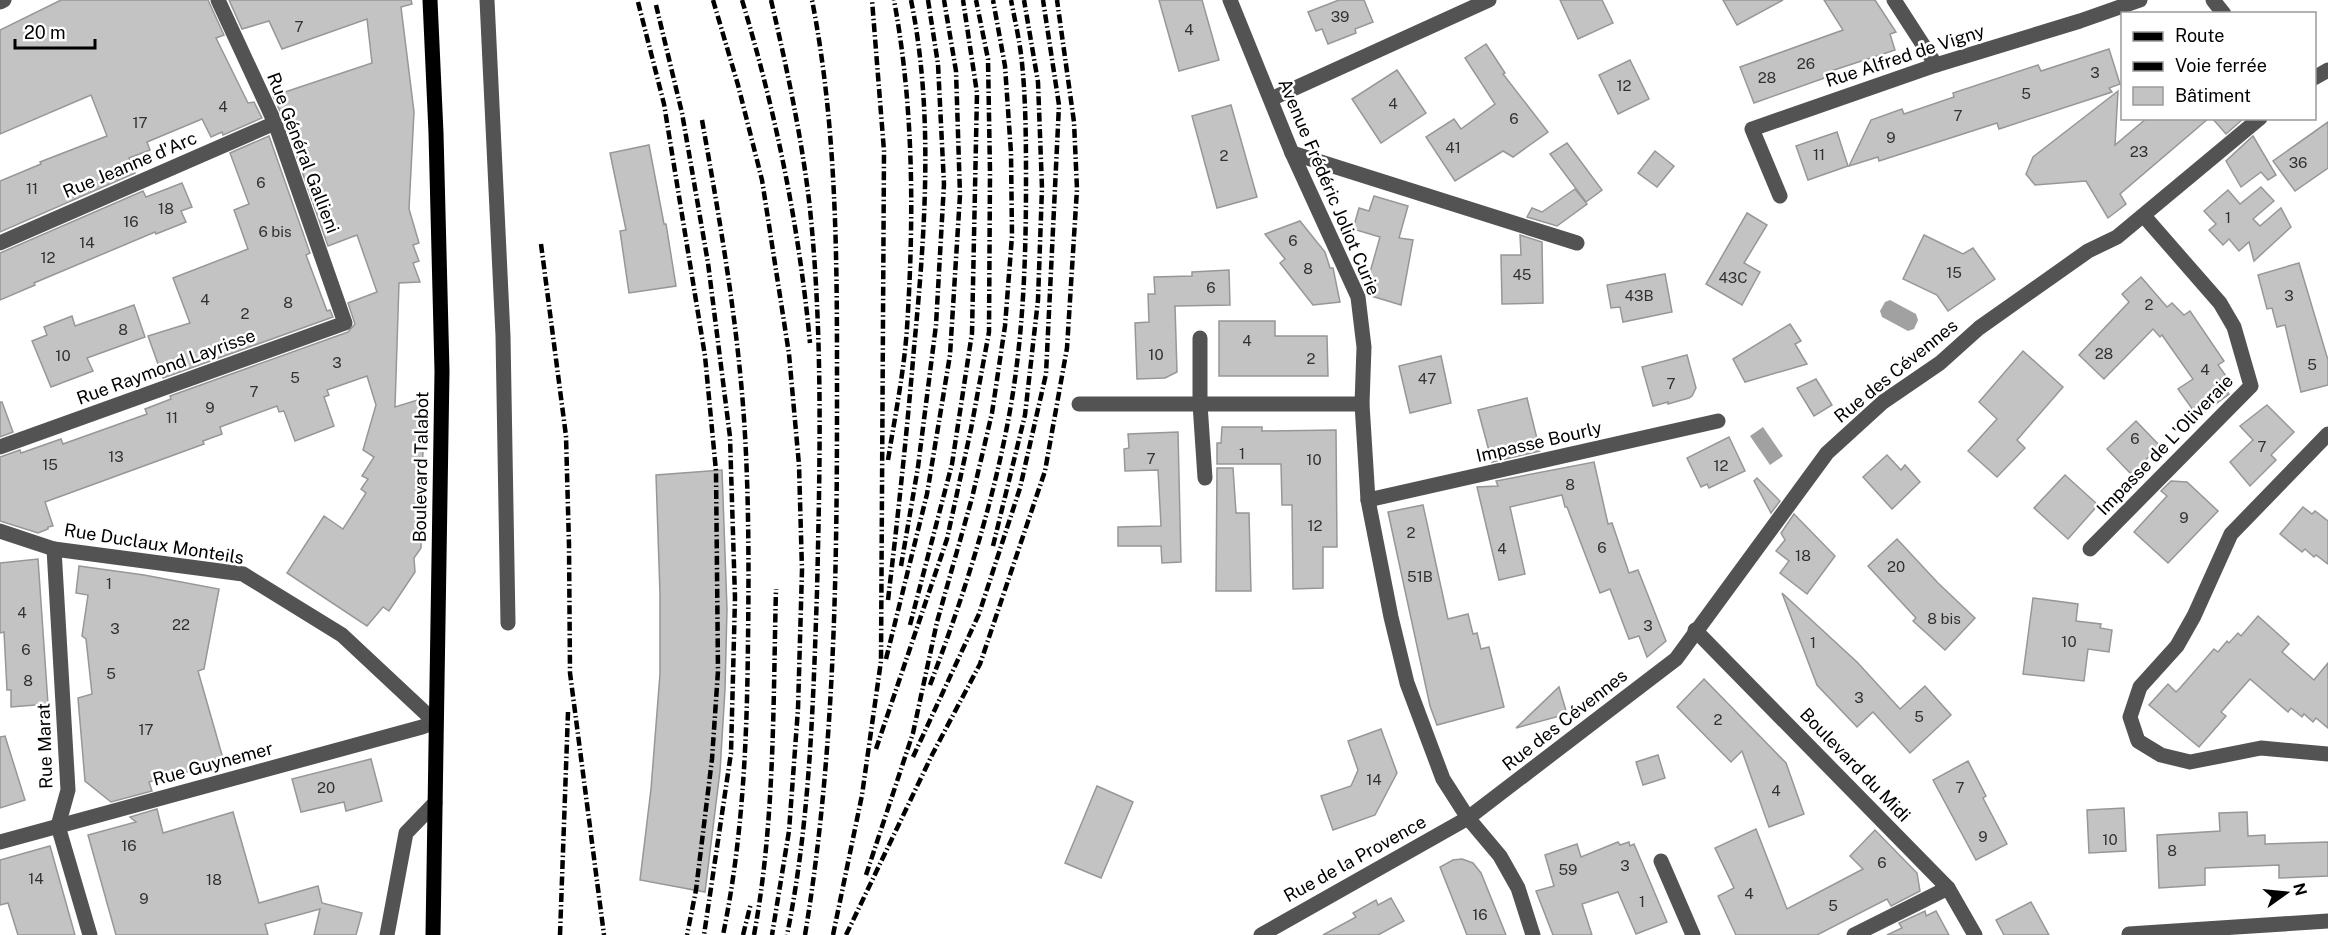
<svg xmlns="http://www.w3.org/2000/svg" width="2328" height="935" viewBox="0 0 2328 935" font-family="'Public Sans',sans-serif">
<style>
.water{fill:#a1a1a1}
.building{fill:#c3c3c3;stroke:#979797;stroke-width:1.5}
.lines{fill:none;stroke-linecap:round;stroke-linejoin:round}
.minor{stroke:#535353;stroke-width:15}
.major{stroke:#000;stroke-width:15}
.rail{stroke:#000;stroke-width:4.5;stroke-dasharray:9 3 1.5 3;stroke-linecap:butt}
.labels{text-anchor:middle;stroke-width:5;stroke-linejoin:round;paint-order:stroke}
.number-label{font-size:15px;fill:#313131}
.street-label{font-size:18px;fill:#000;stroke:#fff}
</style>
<rect width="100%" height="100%" fill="#fff"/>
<g class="water">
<path d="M1890,300L1916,314L1918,320L1914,329L1908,331L1882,317L1880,311L1885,302Z"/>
<path d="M1763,427L1783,456L1770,465L1750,436Z"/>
</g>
<g class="building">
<path d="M61,0H208L224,35L216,38L248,103L254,102L262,118L223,135L222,132L211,137L202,119L147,142L150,150L129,158L135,173L0,232V181L41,164L40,162L107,136L91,95L0,134V30Z"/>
<path d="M229,0H411L412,4L401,7L414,112L409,209L419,243L413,245L419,261L413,263L420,282L399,283L395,407L424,398L421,548L414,558L415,572L389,611L383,607L367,626L287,573L324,516L343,529L366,493L361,489L368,479L362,476L374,457L363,450L376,405L367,376L327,390L329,395L324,397L334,426L295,441L284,411L279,412L277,406L220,427L222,434L203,441L204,444L45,502L53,526L48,527V529L38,533L0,521V457L20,450L21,453L61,439L63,444L147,414L145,409L171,399L170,396L348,332L355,324L348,303L377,292L357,235L328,246L284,120L273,96L372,63L367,19L282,49L269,21L242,29Z"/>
<path d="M1159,0H1202L1219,60L1179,71Z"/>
<path d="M1339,0H1364L1373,22L1355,29L1356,33L1328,44L1322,29L1316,31L1308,12Z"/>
<path d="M1560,0H1602L1613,23L1578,39Z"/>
<path d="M1723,0H1783L1737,25Z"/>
<path d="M1824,0H1875L1896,32L1890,34L1895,50L1828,72L1830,76L1754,103L1740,67L1843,30Z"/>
<path d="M1486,44L1505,73L1503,74L1548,132L1513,157L1503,151L1455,181L1426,137L1454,119L1461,129L1495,104L1465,58Z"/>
<path d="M2109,49L2120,84L2109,88L2112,92L1999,129L1997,123L1879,161L1878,157L1849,166L1871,120L1902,109L1904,114L1954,97L1953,93L2038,65L2041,71Z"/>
<path d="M1630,60L1649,99L1618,114L1599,75Z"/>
<path d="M1397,70L1426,113L1381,143L1352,99Z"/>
<path d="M2118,91L2115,145L2147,118H2209L2120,194L2126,204L2108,218L2086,181L2035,185L2026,174L2033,157Z"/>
<path d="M1231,105L1257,197L1217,208L1192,116Z"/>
<path d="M2212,118H2243V119L2226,134Z"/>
<path d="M2328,122V168L2295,191L2273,161Z"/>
<path d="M1837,132L1848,166L1808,180L1796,146Z"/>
<path d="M269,136L310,253L306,255L327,311L330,310L333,317L163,378L148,336L190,323L173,278L248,249L234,210L249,204L230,153Z"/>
<path d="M2253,136L2276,175L2268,180L2261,172L2241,187L2226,161Z"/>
<path d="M1567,143L1602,190L1586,202L1550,154Z"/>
<path d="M649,145L664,224H666L676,286L629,293L620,231L626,230L610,153Z"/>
<path d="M1655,151L1674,166L1657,187L1638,173Z"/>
<path d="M182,183L192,207L181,211L186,222L156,234L155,232L34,283L35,285L0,300V253L143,191L146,197Z"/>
<path d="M2261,187L2274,201L2253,219L2260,226L2281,208L2291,227L2254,261L2249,242L2239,251L2229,239L2223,245L2209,230L2216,224L2204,211L2228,190L2240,204Z"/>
<path d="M1575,189L1587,204L1557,226L1527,217L1532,208L1542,212Z"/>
<path d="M1374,196L1408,206L1399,238L1413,240L1401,305L1368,295L1365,290L1380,237L1353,229L1359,208L1369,211Z"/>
<path d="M1747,213L1767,225L1744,263L1760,272L1742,305L1706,284Z"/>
<path d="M1300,221L1325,252L1330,268H1333L1340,302L1313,305L1280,263L1285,259L1265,234Z"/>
<path d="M1520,235L1542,242L1543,303L1502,304L1501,255H1521Z"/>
<path d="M1924,235L1963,254L1973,248L1995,279L1948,311L1937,295L1903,279Z"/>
<path d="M2299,263L2328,360V385L2301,392L2285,325L2277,327L2272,308L2267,309L2258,275Z"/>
<path d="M1229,270L1230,305L1175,306L1177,372L1165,378L1137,379L1135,323L1149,322L1148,294H1155L1154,277L1192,276V272Z"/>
<path d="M1665,274L1672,312L1623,322L1620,307L1611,308L1607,285Z"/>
<path d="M2141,277L2167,307L2172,303L2184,315L2190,311L2224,361L2218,365L2226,376L2219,381L2229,394L2198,417L2178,389L2193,379L2162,335L2160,337L2153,329L2104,379L2079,355L2129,302L2122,294Z"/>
<path d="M134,305L145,337L87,358L93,371L51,387L32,341L47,335L44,327L72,316L75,326Z"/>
<path d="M1219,321H1275V336H1327L1328,376H1219Z"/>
<path d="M1790,324L1801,341L1795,344L1807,364L1745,382L1733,359Z"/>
<path d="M2023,351L2063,387L2017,440L2025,448L1997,477L1968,451L1997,419L1979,402Z"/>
<path d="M1687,355L1696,388L1692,396L1689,398L1668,404V402L1653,406L1642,367Z"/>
<path d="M1441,356L1451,403L1410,413L1399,366Z"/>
<path d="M1816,379L1832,405L1814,416L1797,388Z"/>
<path d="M1527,398L1540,451L1492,462L1478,410Z"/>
<path d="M0,402H2L13,432L0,437Z"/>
<path d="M2267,405L2294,432L2271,455L2276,460L2250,486L2230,462L2253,440L2240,426Z"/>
<path d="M2136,421L2160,446L2131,474L2107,449Z"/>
<path d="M1222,427H1262V431L1336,430L1337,547H1323V588L1293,589L1292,505H1282L1281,464H1217V443H1221Z"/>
<path d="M1178,432L1181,562L1162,563L1161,546H1118V527L1161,526L1158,470L1125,471L1124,449L1129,448L1128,434Z"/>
<path d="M1729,437L1745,471L1709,488L1707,484L1701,487L1687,458Z"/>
<path d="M1887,455L1901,470L1905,465L1920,482L1892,509L1863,477Z"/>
<path d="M1594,462L1608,524L1612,523L1629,573L1638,570L1666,641L1647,657L1639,636L1629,639L1610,589L1600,593L1567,507H1565L1562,495L1510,507L1525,574L1499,580L1477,487L1498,486L1496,481Z"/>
<path d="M1217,468H1233L1236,513H1249L1251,591H1216Z"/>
<path d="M722,470L727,609L725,690L720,771L705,892L640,880L651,789L660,674V594L656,475Z"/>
<path d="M2065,475L2098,505L2068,539L2034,508Z"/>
<path d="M1757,478L1780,501L1771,513L1754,481Z"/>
<path d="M2171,481L2187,482L2218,511L2168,563L2134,532L2167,496L2161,491Z"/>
<path d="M1423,505L1448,619L1468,614L1473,634L1477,633L1481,649L1489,647L1504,707L1437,725L1430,706L1388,512Z"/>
<path d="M2303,507L2312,514L2315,511L2328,521V564L2316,555L2314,557L2305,549L2302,552L2280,534Z"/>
<path d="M1794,514L1835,556L1807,594L1780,573L1789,561L1776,551L1785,540L1781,533Z"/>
<path d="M1897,539L1938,583L1975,618L1945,650L1913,621L1916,618L1868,566Z"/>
<path d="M38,559L48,704L11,707V690H7L4,632L0,633V563Z"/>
<path d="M79,566L144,575L219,589L204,669L198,671L224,762L149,782L152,791L111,802L85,781L78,698L92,694L86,639L82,636L88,595L76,593Z"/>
<path d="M1782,593L1857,662L1900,709L1925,686L1951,715L1910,753L1873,712L1857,727L1817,685Z"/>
<path d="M2033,598L2078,604L2076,621L2101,624L2100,628L2112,630L2109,652L2088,649L2084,681L2023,674Z"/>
<path d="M2258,616L2289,644L2282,652L2314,680L2328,663V728L2316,718L2313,722L2304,714L2302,717L2291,708L2288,712L2250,679L2221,712L2226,716L2199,747L2149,705L2168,684L2176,692L2180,688L2214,649L2218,652L2227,641L2229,643L2238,633L2241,636Z"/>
<path d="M1704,679L1786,763L1804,814L1769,827L1742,751L1731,762L1677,707Z"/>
<path d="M1559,687L1567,714L1516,728Z"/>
<path d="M1381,729L1397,773L1375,815L1333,830L1321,796L1351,786L1358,770L1348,741Z"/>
<path d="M5,736L25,800L0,808V737Z"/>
<path d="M1658,755L1665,778L1643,785L1636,762Z"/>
<path d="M371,759L382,801L346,811L344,802L301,812L292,779Z"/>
<path d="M1968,761L1986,796L1983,798L2007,844L1976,860L1933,780Z"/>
<path d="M1097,786L1133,802L1101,878L1065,863Z"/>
<path d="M2124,808L2126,851L2089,853L2087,810Z"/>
<path d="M157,809L163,833L233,812L259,903L318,886L322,903L362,913L356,935H314L320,909L265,924L268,935H116L88,835L136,822L130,817Z"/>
<path d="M2247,812L2248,836L2265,835V844L2328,842V876L2279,878V865L2205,868V885L2159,888L2157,835L2220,831L2219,813Z"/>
<path d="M1756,829L1787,909L1863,869L1850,856L1875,830L1917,873L1920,891L1891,906L1887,899L1817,935H1736L1718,896L1734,888L1715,848Z"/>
<path d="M1618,842L1620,845L1629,842L1630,846L1634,844L1667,922L1636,934L1618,892L1582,904L1592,935H1553L1536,891L1554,886L1545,855L1577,844L1581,857Z"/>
<path d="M50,846L75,935H18L8,903L0,905V860Z"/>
<path d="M1462,859L1473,863L1481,873L1506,935H1467L1440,867L1453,860Z"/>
<path d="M1391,898L1404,921L1378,935H1323L1356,917L1353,913L1376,900L1378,905Z"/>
<path d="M2031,902L2049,935H2004L1996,920Z"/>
<path d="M1925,911L1926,916L1936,911L1949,935H1887L1902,928L1899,923Z"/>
</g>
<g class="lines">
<g class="minor">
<path d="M487,0L503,336L508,623"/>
<path d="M1230,0L1292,153L1358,297L1364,347L1362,404L1368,500L1391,617L1407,683L1443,779L1468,818L1500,856L1518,888L1533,935"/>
<path d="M1894,0L1936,65"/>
<path d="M2213,0L2224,14"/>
<path d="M0,2L4,0"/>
<path d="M2314,78L2328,70"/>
<path d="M1271,99L1489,0"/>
<path d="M1292,153L1577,243"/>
<path d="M1780,196L1752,129L1936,65L2080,21L2140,0"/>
<path d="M0,243L275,123"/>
<path d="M1200,338V404L1205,478"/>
<path d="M1079,404H1362"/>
<path d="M2328,434L2231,534L2194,616L2177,646L2140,687L2130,717L2138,741L2161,755L2190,762L2261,748L2328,754"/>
<path d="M0,447L345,323L275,123L218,0"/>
<path d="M1368,500L1718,421"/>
<path d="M0,531L54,549L243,574L342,635L435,722L422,727L0,842"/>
<path d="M54,549L68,790L58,826L90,935"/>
<path d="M2090,549L2251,386L2234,327L2220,303L2144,216"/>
<path d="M1695,630L1948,888L1975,935"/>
<path d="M1661,861L1693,935"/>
<path d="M2129,934L2328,921"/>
<path d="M387,935L406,833L435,803"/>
<path d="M1261,935L1468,818L1676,659L1827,453L1883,402L1940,363L1979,328L2088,251L2117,237L2260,118"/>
<path d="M1854,935L1948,888"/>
</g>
<path class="major" d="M430,0L436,133L442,371L433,935"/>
<g class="rail">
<path d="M713,0L738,85L762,180L789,354L799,465L802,570L798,709L789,831L772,935"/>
<path d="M742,0C776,113 799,226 810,343"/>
<path d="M771,0C787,69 802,138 810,209C823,336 820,464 817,592C813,706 810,822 787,935"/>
<path d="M638,2L664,104L705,356L716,471L718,671L712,759L696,890L687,935"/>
<path d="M656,5L682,113L708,263L730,437L735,598L731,753L704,935"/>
<path d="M702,120C718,210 734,301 742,393C749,474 749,561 748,642C747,740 743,838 723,935"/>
<path d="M541,244L566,436L569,545L570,673L604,935"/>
<path d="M888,460C895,416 904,372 907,328C914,219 914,108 894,0"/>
<path d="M993,546L1025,415L1038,300L1042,188L1038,82L1024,0"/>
<path d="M901,566L918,467L936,325L944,184L938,64L928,0"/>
<path d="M888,600C898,516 907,432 914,348C925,234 934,113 911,0"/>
<path d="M910,625L952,464L972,333L977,93L963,0"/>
<path d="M886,659L927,494L950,355L960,195L956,71L944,0"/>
<path d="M930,685C963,598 992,508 1009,416C1023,340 1026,262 1026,185C1026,144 1026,103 1022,63C1020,42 1015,21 1011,0"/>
<path d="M876,749L947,539L971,429L989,332L990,172L988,59L976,0"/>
<path d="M913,757L979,614L1020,488L1046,374L1059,105L1043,0"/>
<path d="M866,875L913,733L937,622L972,498L992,413L1005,326L1012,236L1011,153L1005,66L993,0"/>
<path d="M560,935L568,712"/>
<path d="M743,935L751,903"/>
<path d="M754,935C775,822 773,704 776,589"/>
<path d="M805,935C834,760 837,582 837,404C837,269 838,133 812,0"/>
<path d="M833,935L862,795L881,661L884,151L872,0"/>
<path d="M846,935L932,755L980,664L1045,471L1067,348L1077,189L1074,122L1057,0"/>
</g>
</g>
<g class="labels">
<g class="number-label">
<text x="1340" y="22">39</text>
<text x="299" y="32">7</text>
<text x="1189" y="35">4</text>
<text x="1806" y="69">26</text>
<text x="2095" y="78">3</text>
<text x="1767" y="83">28</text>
<text x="1624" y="91">12</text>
<text x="2026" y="99">5</text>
<text x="1393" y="109">4</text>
<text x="223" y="112">4</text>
<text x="1958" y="121">7</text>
<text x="1514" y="124">6</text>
<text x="140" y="128">17</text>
<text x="1891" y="143">9</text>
<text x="1453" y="153">41</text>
<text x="2139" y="157">23</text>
<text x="1819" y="160">11</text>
<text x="1224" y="161">2</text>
<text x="2298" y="168">36</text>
<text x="261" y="188">6</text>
<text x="32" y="194">11</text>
<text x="166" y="214">18</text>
<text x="2228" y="223">1</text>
<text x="131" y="227">16</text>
<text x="275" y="237">6 bis</text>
<text x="1293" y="246">6</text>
<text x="87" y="248">14</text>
<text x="48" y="263">12</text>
<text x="1308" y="274">8</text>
<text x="1954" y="278">15</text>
<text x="1522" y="280">45</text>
<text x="1733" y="283">43C</text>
<text x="1211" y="293">6</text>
<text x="1639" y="301">43B</text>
<text x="2289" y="301">3</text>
<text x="205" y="305">4</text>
<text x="288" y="308">8</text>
<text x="2149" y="310">2</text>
<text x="245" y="319">2</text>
<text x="123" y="335">8</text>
<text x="1247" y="346">4</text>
<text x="2104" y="359">28</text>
<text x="1156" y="360">10</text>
<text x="63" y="361">10</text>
<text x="1311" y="364">2</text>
<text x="337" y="368">3</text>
<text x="2312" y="370">5</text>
<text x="2205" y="375">4</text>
<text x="295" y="383">5</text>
<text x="1427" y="384">47</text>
<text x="1671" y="389">7</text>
<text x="254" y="397">7</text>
<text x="210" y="413">9</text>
<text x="172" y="423">11</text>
<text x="2135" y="444">6</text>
<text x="2262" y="452">7</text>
<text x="1242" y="459">1</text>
<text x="116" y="462">13</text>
<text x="1151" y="464">7</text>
<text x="1314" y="465">10</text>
<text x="50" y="470">15</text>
<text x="1721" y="471">12</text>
<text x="1570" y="490">8</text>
<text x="2184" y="523">9</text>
<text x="1315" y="531">12</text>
<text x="1411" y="538">2</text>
<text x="1602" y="553">6</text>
<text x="1502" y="554">4</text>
<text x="1803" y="561">18</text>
<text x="1896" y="572">20</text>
<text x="1420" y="582">51B</text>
<text x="109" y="589">1</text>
<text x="22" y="618">4</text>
<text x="1944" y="624">8 bis</text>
<text x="181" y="630">22</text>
<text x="1648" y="631">3</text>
<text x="115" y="634">3</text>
<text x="2069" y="647">10</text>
<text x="1813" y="648">1</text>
<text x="26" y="655">6</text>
<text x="111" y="679">5</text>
<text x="28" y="686">8</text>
<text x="1859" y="703">3</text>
<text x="1919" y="722">5</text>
<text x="1718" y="725">2</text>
<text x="146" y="735">17</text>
<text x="1374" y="785">14</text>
<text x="326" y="793">20</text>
<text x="1960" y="793">7</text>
<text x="1776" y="796">4</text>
<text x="1983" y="842">9</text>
<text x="2110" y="845">10</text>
<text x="129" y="851">16</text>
<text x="2172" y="856">8</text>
<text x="1882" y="868">6</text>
<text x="1625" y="871">3</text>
<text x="1568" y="875">59</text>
<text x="36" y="884">14</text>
<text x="214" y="885">18</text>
<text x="1749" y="899">4</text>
<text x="144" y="904">9</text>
<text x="1642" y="907">1</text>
<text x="1833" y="911">5</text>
<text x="1480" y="920">16</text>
</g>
<g class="street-label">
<text transform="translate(1905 56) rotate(-18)" y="6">Rue Alfred de Vigny</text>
<text transform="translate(303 153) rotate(69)" y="6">Rue Général Gallieni</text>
<text transform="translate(130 165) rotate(-23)" y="6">Rue Jeanne d'Arc</text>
<text transform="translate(1329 187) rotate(67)" y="6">Avenue Frédéric Joliot Curie</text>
<text transform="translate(166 367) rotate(-20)" y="6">Rue Raymond Layrisse</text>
<text transform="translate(1896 371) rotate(-39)" y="6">Rue des Cévennes</text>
<text transform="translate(1539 442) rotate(-13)" y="6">Impasse Bourly</text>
<text transform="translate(2165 445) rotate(-46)" y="6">Impasse de L'Oliveraie</text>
<text transform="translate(421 467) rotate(-89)" y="6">Boulevard Talabot</text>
<text transform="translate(154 544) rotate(9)" y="6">Rue Duclaux Monteils</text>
<text transform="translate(1565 720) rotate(-38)" y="6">Rue des Cévennes</text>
<text transform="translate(45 746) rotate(-92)" y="6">Rue Marat</text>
<text transform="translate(213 764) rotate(-15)" y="6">Rue Guynemer</text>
<text transform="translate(1855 765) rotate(46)" y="6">Boulevard du Midi</text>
<text transform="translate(1355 859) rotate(-29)" y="6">Rue de la Provence</text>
</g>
</g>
<rect x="2121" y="12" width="195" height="108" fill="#ffffff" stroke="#999999" stroke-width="1.5"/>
<rect x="2133" y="32" width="30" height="9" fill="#000000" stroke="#999999" stroke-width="1.5"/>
<text x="2175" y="42" font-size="18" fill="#000000">Route</text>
<rect x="2133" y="62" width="30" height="9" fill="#000000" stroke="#999999" stroke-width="1.5"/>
<text x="2175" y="72" font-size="18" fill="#000000">Voie ferrée</text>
<rect x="2133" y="87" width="30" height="18" fill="#c3c3c3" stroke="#999999" stroke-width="1.5"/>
<text x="2175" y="102" font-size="18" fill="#000000">Bâtiment</text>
<g transform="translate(2286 893) rotate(75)" stroke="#ffffff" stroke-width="4.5" paint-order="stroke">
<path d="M0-4.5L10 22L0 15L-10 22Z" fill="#000000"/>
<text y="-9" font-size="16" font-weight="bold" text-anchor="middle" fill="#000000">N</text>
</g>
<path d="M15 39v9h80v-9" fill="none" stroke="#000000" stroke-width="3"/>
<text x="24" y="39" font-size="18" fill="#000000" stroke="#ffffff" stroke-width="4.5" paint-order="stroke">20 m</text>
</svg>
